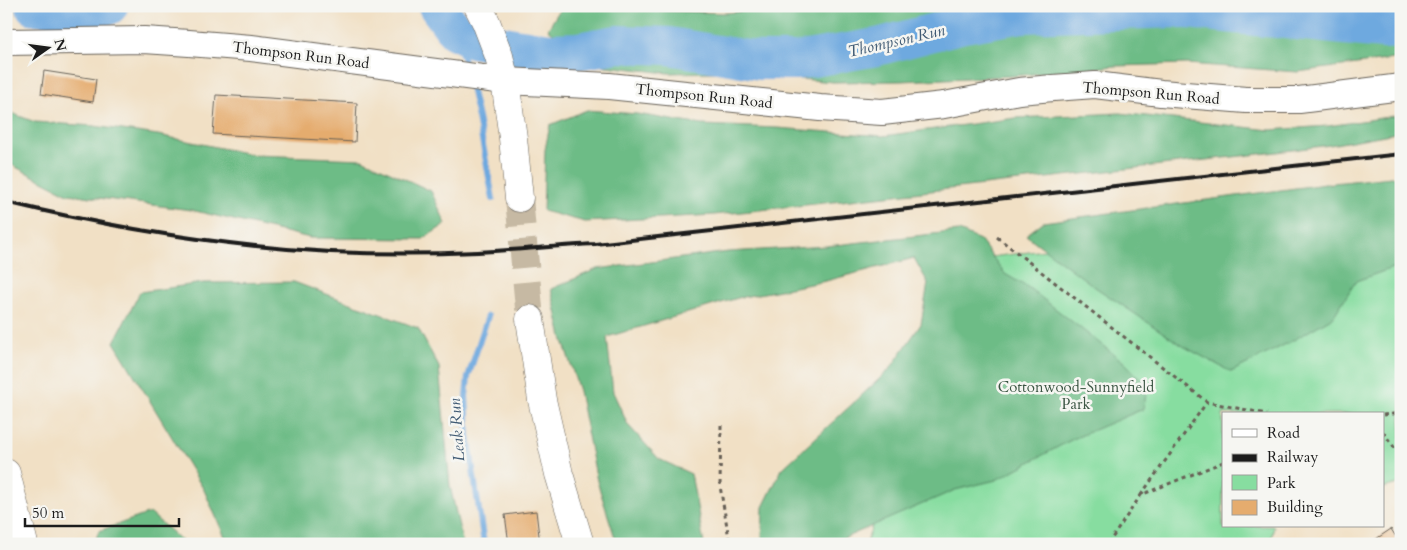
<svg xmlns="http://www.w3.org/2000/svg" width="1407" height="550" viewBox="0 0 1407 550" font-family="Cardo,serif">
<style>
.green{fill:#87dda0;stroke:#527c5e}
.forest{fill:#6dbc86;stroke:#446c51}
.lines{fill:none;stroke-linecap:round;stroke-linejoin:round}
.stream{stroke:#6ea9df;stroke-width:6}
.river{stroke:#6ea9df;stroke-width:38}
.building{fill:#e5ac6e}
.major-tunnel{stroke:#c6b9a3;stroke-width:28;stroke-dasharray:28 14;stroke-linecap:butt}
.minor-casing{stroke:#676157;stroke-width:28}
.major-casing{stroke:#676157;stroke-width:29}
.highway-casing{stroke:#676157;stroke-width:29}
.path{stroke:#676157;stroke-width:3;stroke-dasharray:4 4;stroke-linecap:butt}
.minor{stroke:#fff;stroke-width:26}
.major{stroke:#fff;stroke-width:28}
.highway{stroke:#fff;stroke-width:28}
.rail{stroke:#1c1c1c;stroke-width:4}
.labels{text-anchor:middle;stroke-width:5;stroke-linejoin:round;paint-order:stroke}
.street-label{font-size:15px;fill:#1c1c1c;stroke:#f6f6f2}
.park-label{font-size:15px;fill:#3c5644;stroke:#f6f6f2}
.water-label{font-size:16px;font-style:italic;fill:#415b74;stroke:#f6f6f2}
</style>
<rect width="100%" height="100%" fill="#f6f6f2"/>
<filter id="ink" filterUnits="userSpaceOnUse"><feTurbulence type="fractalNoise" baseFrequency=".02" numOctaves="2"/><feDisplacementMap in="SourceGraphic" scale="10" xChannelSelector="R" yChannelSelector="G"/><feConvolveMatrix kernelMatrix="1 2 1 2 8 2 1 2 1" color-interpolation-filters="sRGB"/></filter>
<filter id="wash" filterUnits="userSpaceOnUse"><feTurbulence type="fractalNoise" baseFrequency=".0096" numOctaves="4" result="noise"/><feDisplacementMap in="SourceGraphic" scale="20" xChannelSelector="R" yChannelSelector="G"/><feGaussianBlur stdDeviation="1.12" result="paint"/><feColorMatrix in="noise" values="0 0 0 0 0 0 0 0 0 0 0 0 0 0 0 0 0 1.4 0 .05"/><feComposite in="paint" operator="in"/></filter>
<g filter="url(#wash)">
<rect width="100%" height="100%" fill="#f1e0c5"/>
<path class="green" d="M1401,204V483L1383,488V414H1223V526H1274L1270,544H866L960,261Z"/>
<g class="forest">
<path d="M562,6H612L623,9L724,13L807,6H1388L1401,8V58L1298,72L1187,64L1116,66L1012,76L901,81L833,82L724,72L668,73L597,65L548,29Z"/>
<path d="M587,110L637,114L702,125L777,128L883,136L1016,118L1120,113L1270,130L1328,126L1401,115V132L1330,145L1277,152L833,202L714,215L585,222L543,211L545,150L550,125Z"/>
<path d="M6,111L35,122L94,126L158,135L255,155L362,159L431,191L446,224L423,239L310,238L191,210L68,194L6,162Z"/>
<path d="M1401,176V265L1356,281L1333,317L1292,341L1231,372L1183,346L1095,287L1026,235L1043,222L1333,183Z"/>
<path d="M959,231L980,240L1005,274L1029,288L1125,363L1148,387L1143,409L1073,439L996,480L955,490L835,542L829,544H762L763,507L782,469L890,369L921,324L928,283L914,258L826,281L738,298L607,337L613,392L628,425L659,459L691,474L704,544H617L597,481L579,391L562,337L551,289L597,269L728,252L827,246Z"/>
<path d="M294,282L418,328L439,367L450,486L463,544H228L204,490L114,342L140,292L203,283Z"/>
<path d="M150,513L185,544H94L99,531Z"/>
</g>
<g class="lines">
<g class="stream">
<path d="M455,31L467,71"/>
<path d="M470,83L478,118L493,199"/>
<path d="M484,544L468,436L466,396L468,377L488,316"/>
</g>
<g class="river">
<path d="M34,6L74,10L109,6"/>
<path d="M437,6L455,31L473,39L514,47L551,52L578,51L617,44L669,46L760,61H796L877,47L964,24L1022,14L1178,9L1383,30L1401,29"/>
</g>
</g>
<g id="blocks">
<g class="building">
<path d="M44,71L96,79L93,102L41,94Z"/>
<path d="M216,95L357,103L355,142L213,134Z"/>
<path d="M536,511L540,544H509L505,515Z"/>
<path d="M1391,529L1398,540L1401,538V544H1371L1370,543Z"/>
</g>
</g>
</g>
<g filter="url(#ink)">
<use href="#blocks" fill-opacity="0" stroke="#676157" stroke-width="1"/>
<g class="lines">
<path class="major-tunnel" d="M519,198L530,319"/>
<defs>
<path id="minor" d="M6,42L144,40L189,43L251,48L505,81L609,86L820,108L882,112L944,105L1019,91L1053,88L1095,85L1161,93L1246,100H1299L1401,87"/>
<g id="major">
<path d="M478,6L486,22L499,56L505,81L513,138L519,198"/>
<path d="M530,319L542,400L559,474L580,544"/>
</g>
<path id="highway" d="M6,473L24,544"/>
</defs>
<use href="#minor" class="minor-casing"/>
<use href="#major" class="major-casing"/>
<use href="#highway" class="highway-casing"/>
<g class="path">
<path d="M997,237L1207,402L1267,414"/>
<path d="M1383,415L1401,413"/>
<path d="M721,425L720,486L730,544"/>
<path d="M1383,432L1401,457"/>
<path d="M1141,495L1207,402"/>
<path d="M1108,544L1141,495L1223,462"/>
</g>
<use href="#minor" class="minor"/>
<use href="#major" class="major"/>
<use href="#highway" class="highway"/>
<path class="rail" d="M6,202C113,228 221,246 331,252C380,254 429,254 478,252C517,250 556,246 595,244L1401,154"/>
</g>
</g>
<g class="labels">
<g class="street-label">
<text transform="translate(301 55) rotate(7)" y="5">Thompson Run Road</text>
<text transform="translate(1151 93) rotate(5)" y="5">Thompson Run Road</text>
<text transform="translate(704 96) rotate(6)" y="5">Thompson Run Road</text>
</g>
<g class="park-label">
<text x="1076" y="392">Cottonwood-Sunnyfield<tspan x="1076" dy="17">Park</tspan></text>
</g>
<g class="water-label">
<text transform="translate(896 40) rotate(-13)" y="6">Thompson Run</text>
<text transform="translate(456 430) rotate(-94)" y="6">Leak Run</text>
</g>
</g>
<rect width="1407" height="550" fill="none" stroke="#f6f6f2" stroke-width="25"/>
<rect x="1222" y="412" width="162" height="115" fill="#f6f6f2" stroke="#9f9f9c"/>
<rect x="1232" y="429" width="25" height="8" fill="#ffffff" stroke="#9f9f9c"/>
<text x="1267" y="438" font-size="15" fill="#1c1c1c">Road</text>
<rect x="1232" y="454" width="25" height="8" fill="#1c1c1c" stroke="#9f9f9c"/>
<text x="1267" y="462" font-size="15" fill="#1c1c1c">Railway</text>
<rect x="1232" y="475" width="25" height="15" fill="#87dda0" stroke="#9f9f9c"/>
<text x="1267" y="488" font-size="15" fill="#1c1c1c">Park</text>
<rect x="1232" y="500" width="25" height="15" fill="#e5ac6e" stroke="#9f9f9c"/>
<text x="1267" y="512" font-size="15" fill="#1c1c1c">Building</text>
<g transform="translate(48 48) rotate(76)" stroke="#f6f6f2" stroke-width="4" paint-order="stroke">
<path d="M0-4L9 19L0 12L-9 19Z" fill="#1c1c1c"/>
<text y="-8" font-size="14" font-weight="bold" text-anchor="middle" fill="#1c1c1c">N</text>
</g>
<path d="M25 518v8h154v-8" fill="none" stroke="#1c1c1c" stroke-width="2.5"/>
<text x="32" y="518" font-size="15" fill="#1c1c1c" stroke="#f6f6f2" stroke-width="4" paint-order="stroke">50 m</text>
</svg>
